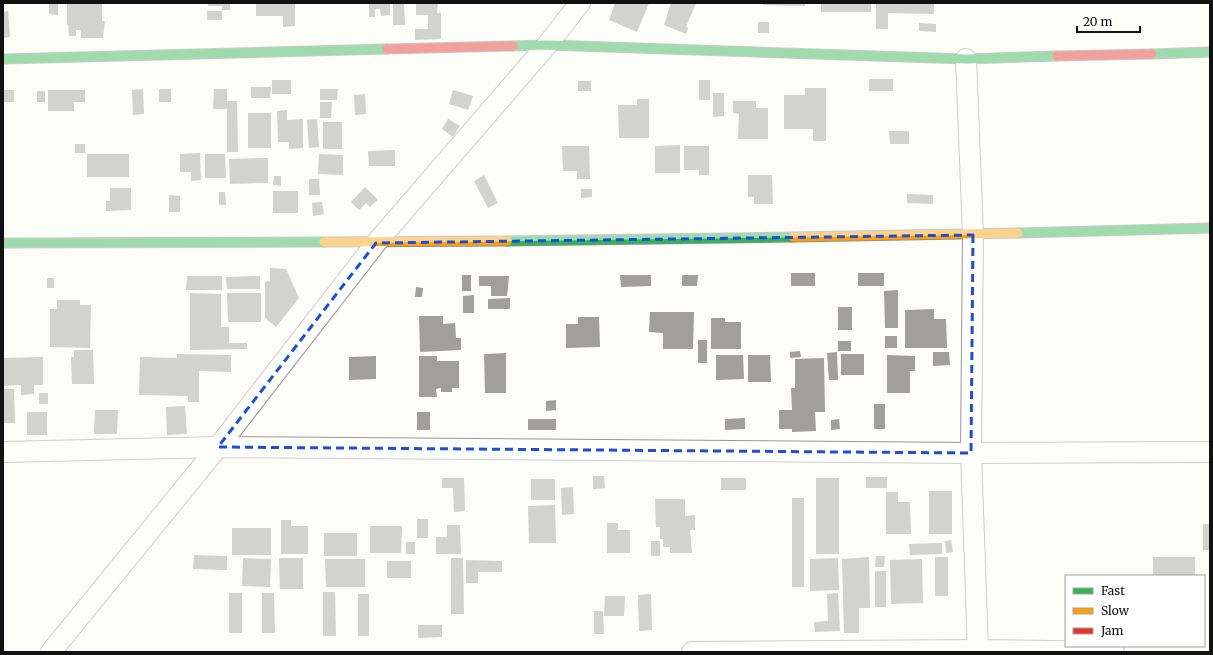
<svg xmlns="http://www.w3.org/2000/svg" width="1213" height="655" viewBox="0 0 1213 655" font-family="Merriweather,serif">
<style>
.building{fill:#a09f9c}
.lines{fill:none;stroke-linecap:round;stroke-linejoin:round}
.street-casing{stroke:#979795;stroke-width:22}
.fast-casing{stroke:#8d8d8c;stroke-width:11}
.slow-casing{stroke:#8d8d8c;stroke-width:11}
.jam-casing{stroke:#8d8d8c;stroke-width:11}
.street{stroke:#fffffe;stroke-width:20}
.fast{stroke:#30b455;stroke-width:9}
.slow{stroke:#ff9f0a;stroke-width:9}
.jam{stroke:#e5322d;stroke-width:9}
.marked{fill:none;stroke:#1d4ed8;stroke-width:3;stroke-dasharray:8 5;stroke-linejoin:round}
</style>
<rect width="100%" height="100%" fill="#fcfcf8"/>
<g class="building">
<path d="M49,3H58V15L49,14Z"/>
<path d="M67,3H102V21H105L103,38H81V30H76V36H69L68,25H67Z"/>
<path d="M208,3H230V10H222V6H208Z"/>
<path d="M256,3H295V26L283,27V16H256Z"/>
<path d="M369,3H390V15L381,16L380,9H375V17H369Z"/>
<path d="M393,3H404L405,25H393Z"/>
<path d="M416,3H438L437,13H441V39L415,40V29H428V15H416Z"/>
<path d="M615,3H649L637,32L609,20Z"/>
<path d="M671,3H696L686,27L688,28L686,34L664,25Z"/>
<path d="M763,3H805V6L763,5Z"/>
<rect x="821" y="3" width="50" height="9"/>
<path d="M876,3H934V14L888,13V29H876Z"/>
<path d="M8,11L10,37L3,38V12Z"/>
<rect x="207" y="11" width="15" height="9"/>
<rect x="758" y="22" width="11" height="11"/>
<path d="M919,23L936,24V32L919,31Z"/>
<rect x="869" y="79" width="24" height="12"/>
<rect x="272" y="80" width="19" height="14"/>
<rect x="699" y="80" width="11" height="20"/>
<rect x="578" y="81" width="13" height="10"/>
<path d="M251,87H271L270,98H251Z"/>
<path d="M805,88H826V141H813V129H784V95H805Z"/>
<path d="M143,89L144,114L133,115L132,90Z"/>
<rect x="159" y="89" width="12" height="13"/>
<path d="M214,89H227V101H237L238,152H227V109H213Z"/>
<path d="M320,89H338L337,100H320Z"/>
<rect x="3" y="90" width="11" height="12"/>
<path d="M48,90H85V102H74V111H48Z"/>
<path d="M453,90L473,96L468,110L449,104Z"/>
<rect x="37" y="91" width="8" height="11"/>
<path d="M713,93H724V116L713,117Z"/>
<path d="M365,94L366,114L355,115L354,95Z"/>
<path d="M637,99H649V138H619L618,105H637Z"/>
<path d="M733,101H756V108H768V139H738L739,114L733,113Z"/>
<path d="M320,102H332L331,118H320Z"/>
<path d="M287,110V120L303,119V148L289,149V142H278L277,111Z"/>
<rect x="248" y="113" width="23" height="35"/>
<path d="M317,119L319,147L309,148L307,120Z"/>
<path d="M448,119L460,126L453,137L442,129Z"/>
<rect x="323" y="122" width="19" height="27"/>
<path d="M889,131H909V144H890Z"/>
<rect x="75" y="144" width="10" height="9"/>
<path d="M680,145V173H655V146Z"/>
<path d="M562,146H589L590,179H577V171H563Z"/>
<path d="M684,146H709V175H699V170H684Z"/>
<path d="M395,150V166H369L368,151Z"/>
<path d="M200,153L201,180L191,181V172H180V154Z"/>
<rect x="87" y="154" width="42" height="23"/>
<path d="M205,154H225L226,178H205Z"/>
<path d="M319,154L343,155V175L318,174Z"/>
<path d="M268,158V183L230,184L229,159Z"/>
<path d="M484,175L498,203L488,208L474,181Z"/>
<path d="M748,175H772L773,204H754V197H748Z"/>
<path d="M274,176H281V186L273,185Z"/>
<path d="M309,179H319L320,195H309Z"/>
<path d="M365,187L378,200L370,207L366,203L359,210L351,202Z"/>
<path d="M110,188H131V210L106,211V201H110Z"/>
<path d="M581,189H592V197L581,198Z"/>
<rect x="273" y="191" width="25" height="22"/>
<path d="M219,192H225L226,205H219Z"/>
<path d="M907,194L933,195V204L907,203Z"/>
<path d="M169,195L180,196V212H169Z"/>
<path d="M322,202L324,214L313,216L312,203Z"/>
<path d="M270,268L286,269L299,298L276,327L265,318V282L270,281Z"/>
<rect x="791" y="273" width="24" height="13"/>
<rect x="858" y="273" width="26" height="13"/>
<rect x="462" y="275" width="9" height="16"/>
<path d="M620,275H651V286L621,287Z"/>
<path d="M682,275H698L697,286H682Z"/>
<path d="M187,276H222V290H186Z"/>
<path d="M260,276V289H227L226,277Z"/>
<path d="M479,276H509L507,296H491V286H479Z"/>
<rect x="47" y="278" width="7" height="10"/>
<path d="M416,287L423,288L422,297H415Z"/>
<path d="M898,290V328H885L884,291Z"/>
<path d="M190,293L221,294V327H229V343H247V349L190,350Z"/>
<path d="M227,293H261V322H228Z"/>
<path d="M474,295V313H463V296Z"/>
<path d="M510,298V309H488V299Z"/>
<path d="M57,300H80V305H91L90,348L50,347V309H57Z"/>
<rect x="838" y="307" width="14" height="23"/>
<path d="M934,309V319H946L947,348H905V310Z"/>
<path d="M650,312H694L693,349H663V333L649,332Z"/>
<path d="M419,316H443V324L455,323L456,338H461V350L420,352Z"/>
<path d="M578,317H599L600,347L566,348V324H578Z"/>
<path d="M711,318H725V322H741V349H711Z"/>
<rect x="885" y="336" width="12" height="12"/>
<rect x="698" y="340" width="9" height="23"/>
<rect x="838" y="341" width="13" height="10"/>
<path d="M74,350H93L94,384H72L71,357H74Z"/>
<path d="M800,351L801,357L790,358V352Z"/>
<path d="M837,352L838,380H829L827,353Z"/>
<path d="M933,352H949L950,365L933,366Z"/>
<path d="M506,353V393H485L484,354Z"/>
<path d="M177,354L231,355V372L199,371V402H188V396L139,395L140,357L177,358Z"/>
<rect x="841" y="354" width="23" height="21"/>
<path d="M716,355H743L744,379L716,380Z"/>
<path d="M748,355H770L771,382H748Z"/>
<path d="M887,355L915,356V371H910V393H887Z"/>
<path d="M376,356V379L349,380V357Z"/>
<path d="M419,356H437V361H459V388H452V392H441V388L436,389L437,397H419Z"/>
<path d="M43,357V385H34V394L21,395V385L3,386V358Z"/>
<path d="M824,358L825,412H815L816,431L792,432V429H779V410H792L791,388H795V359Z"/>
<path d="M3,389H14L15,423H3Z"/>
<rect x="39" y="393" width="9" height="11"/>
<path d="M556,400V410L546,411V401Z"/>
<rect x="874" y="404" width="11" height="25"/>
<path d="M185,406L187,434L167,435L166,407Z"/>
<path d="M95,410H118L117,434H94Z"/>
<rect x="27" y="412" width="20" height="23"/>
<rect x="417" y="412" width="13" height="18"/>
<path d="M745,418V429L725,430V419Z"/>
<rect x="528" y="419" width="28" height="11"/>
<path d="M839,419L840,429L831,430V420Z"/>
<path d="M593,476H604L605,488L593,489Z"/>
<rect x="866" y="477" width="21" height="11"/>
<path d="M442,478H464L465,511L454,512L453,488H442Z"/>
<rect x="721" y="478" width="25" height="12"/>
<rect x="816" y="478" width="23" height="76"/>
<rect x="531" y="479" width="24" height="21"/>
<path d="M573,487L574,514L562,515L561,488Z"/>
<rect x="929" y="491" width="23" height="43"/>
<path d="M886,492H898V502H910L911,534H886Z"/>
<rect x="792" y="498" width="12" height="89"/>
<path d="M655,499H685V516L695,515V530H690L692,553H670V547H663V539H660V527H656Z"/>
<path d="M555,505L556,543H529L528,506Z"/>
<rect x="417" y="519" width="11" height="19"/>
<path d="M281,520H291V526H308V554H281Z"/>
<path d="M607,523H618V530H630V553H607Z"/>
<rect x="1203" y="524" width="7" height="26"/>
<path d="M447,525H460L461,554H436V537H447Z"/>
<path d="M370,526H402L401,553H370Z"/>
<rect x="232" y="528" width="39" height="27"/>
<rect x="324" y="533" width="33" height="23"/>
<path d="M951,540L953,552L946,553L945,541Z"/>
<rect x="651" y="541" width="9" height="15"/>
<rect x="406" y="542" width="9" height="12"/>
<path d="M942,543V554L910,555L909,544Z"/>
<path d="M194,555L227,556V570L193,569Z"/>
<path d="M876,556H885L884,567H875Z"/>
<path d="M869,557L870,608H859V633H844L842,559Z"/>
<rect x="935" y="557" width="13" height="39"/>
<rect x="1153" y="557" width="42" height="19"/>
<path d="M243,558L271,559L270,587L242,586Z"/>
<path d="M279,558H303V589H280Z"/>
<path d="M451,558H463L464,614H451Z"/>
<path d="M838,558L839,590L810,591V559Z"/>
<path d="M325,559H365V587H326Z"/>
<path d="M922,559L923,603L891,604L890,560Z"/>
<path d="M466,560L502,561V572H478V583H466Z"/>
<rect x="387" y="561" width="24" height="17"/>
<rect x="875" y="571" width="11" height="36"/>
<path d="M323,592H335L336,636H323Z"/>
<rect x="229" y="593" width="13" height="40"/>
<path d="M262,593H274L275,633H262Z"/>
<path d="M838,593L840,631L815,632L814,622L828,621L827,594Z"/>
<rect x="358" y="594" width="11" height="42"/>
<path d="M651,594L652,630L639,631L638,595Z"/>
<path d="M605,596H625L624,616H604Z"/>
<path d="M594,611H603L604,634H594Z"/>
<path d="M418,625H442V637L418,638Z"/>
</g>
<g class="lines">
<defs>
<g id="street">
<path d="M966,59L973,235L971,453L978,652"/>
<path d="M3,452L218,447L971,453L1210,452"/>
<path d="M51,652L218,447L376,243L547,45L580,3"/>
<path d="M692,652L978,650L1114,652"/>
</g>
<g id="fast">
<path d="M513,46L547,45L966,59L1057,56"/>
<path d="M1152,54L1210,52"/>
<path d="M3,59L387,49"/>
<path d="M1018,233L1210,228"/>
<path d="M507,241L793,237"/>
<path d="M3,243L324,242"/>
</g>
<g id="slow">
<path d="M793,237L1018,233"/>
<path d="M324,242L507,241"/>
</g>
<g id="jam">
<path d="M387,49L513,46"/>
<path d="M1057,56L1152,54"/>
</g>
</defs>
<use href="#street" class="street-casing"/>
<use href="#fast" class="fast-casing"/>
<use href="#slow" class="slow-casing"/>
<use href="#jam" class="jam-casing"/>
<use href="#street" class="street"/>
<use href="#fast" class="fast"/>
<use href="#slow" class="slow"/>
<use href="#jam" class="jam"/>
</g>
<path d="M0 0H1213V655H0ZM973,235L971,453L218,447L376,243Z" fill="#fcfcf8" fill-opacity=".55" fill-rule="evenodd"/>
<path class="marked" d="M973,235L971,453L218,447L376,243Z"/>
<rect width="1213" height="655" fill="none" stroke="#111111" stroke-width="8"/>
<rect x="1065" y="575" width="140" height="72" fill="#ffffff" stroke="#a0a0a0"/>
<rect x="1073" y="588" width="20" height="6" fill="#30b455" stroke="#a0a0a0"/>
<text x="1101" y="595" font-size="12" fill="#111111">Fast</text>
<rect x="1073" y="608" width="20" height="6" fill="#ff9f0a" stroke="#a0a0a0"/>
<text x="1101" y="615" font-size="12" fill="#111111">Slow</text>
<rect x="1073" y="628" width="20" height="6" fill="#e5322d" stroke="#a0a0a0"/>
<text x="1101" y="635" font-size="12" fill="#111111">Jam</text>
<path d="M1077 26v6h63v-6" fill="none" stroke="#111111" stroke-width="2"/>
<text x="1083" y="26" font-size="12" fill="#111111" stroke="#ffffff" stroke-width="3" paint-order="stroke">20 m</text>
</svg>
